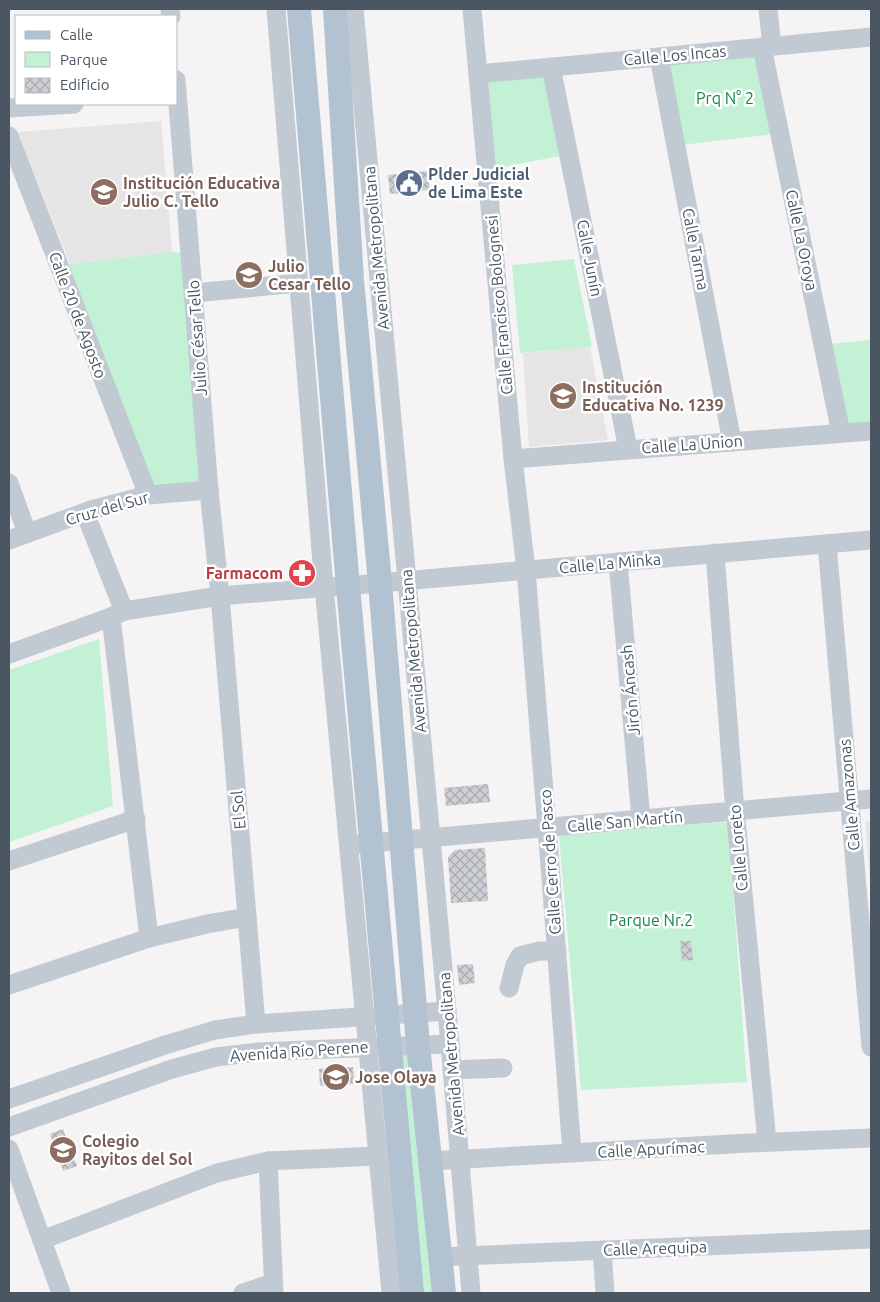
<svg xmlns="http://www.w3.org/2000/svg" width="880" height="1302" viewBox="0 0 880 1302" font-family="Ubuntu,sans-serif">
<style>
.education{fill:#e6e4e5}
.green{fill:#c3f1d5}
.building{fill:url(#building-cross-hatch)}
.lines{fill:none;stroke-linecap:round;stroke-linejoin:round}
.minor{stroke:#c1cad2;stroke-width:19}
.major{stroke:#b3c2d1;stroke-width:24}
.labels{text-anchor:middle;stroke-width:5;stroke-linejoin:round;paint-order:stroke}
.street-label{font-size:16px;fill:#4a5661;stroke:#fff}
.park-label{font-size:16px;fill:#17864f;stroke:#fff}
.service-label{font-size:16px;font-weight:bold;fill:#4e5e75;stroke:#fff;text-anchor:start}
.education-label{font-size:16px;font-weight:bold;fill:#785e54;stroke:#fff;text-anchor:start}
.health-label{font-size:16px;font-weight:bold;fill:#be3a42;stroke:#fff;text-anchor:end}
</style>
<defs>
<pattern id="building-cross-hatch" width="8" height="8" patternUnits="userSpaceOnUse" patternTransform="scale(1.25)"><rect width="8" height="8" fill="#cdcfd5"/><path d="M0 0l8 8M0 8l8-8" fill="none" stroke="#a8abb0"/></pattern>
</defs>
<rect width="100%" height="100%" fill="#f5f3f3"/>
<g class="education">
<path d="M161,121L172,252L70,264L18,132Z"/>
<path d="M590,347L608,440L529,447L523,353Z"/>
<path d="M871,821V891L865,822Z"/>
</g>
<g class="green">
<path d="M758,54L775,134L681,145L665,63Z"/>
<path d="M540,74L545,78L560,156L493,169L488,77Z"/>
<path d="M172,252L181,253L201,479L195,485L154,490L65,269L70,264Z"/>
<path d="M574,259L592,347L520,353L512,265Z"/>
<path d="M871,340V425L845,424L830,344Z"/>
<path d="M99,639L113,806L9,842V670Z"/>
<path d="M724,822L728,824L747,1082L581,1090L559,836Z"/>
<path d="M404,1055H408L434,1293H423L402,1056Z"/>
</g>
<g class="building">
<path d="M428,171L430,190L390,194L388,175Z"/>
<path d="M311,569V572L307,578H297L296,570Z"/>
<path d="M488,784L490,802L446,806L444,788Z"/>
<path d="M485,848L488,901L451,903L448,857L455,850Z"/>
<path d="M680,941H691L693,960L682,961Z"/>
<path d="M473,964L475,983L459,985L457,965Z"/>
<path d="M353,1067L354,1084L320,1086L319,1069Z"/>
<path d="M63,1129L77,1166L63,1171L50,1134Z"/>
</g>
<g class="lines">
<g class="minor">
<path d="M170,9L171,16"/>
<path d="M276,9L324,587L391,1293"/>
<path d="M354,9L450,1044L471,1293"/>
<path d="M472,9L513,459L526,570L548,840L572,1153"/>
<path d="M768,9L772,46"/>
<path d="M762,47L841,433"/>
<path d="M659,57L732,442"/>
<path d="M551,67L628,449"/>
<path d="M478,74L871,37"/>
<path d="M176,80L209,490L220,596L256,1024"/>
<path d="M9,108L74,104"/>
<path d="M9,136L148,495"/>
<path d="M194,293L299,283"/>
<path d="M513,459L871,431"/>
<path d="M9,483L27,533"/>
<path d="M85,513L124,611"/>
<path d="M9,540L91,510L148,495L209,490"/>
<path d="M827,544L871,1047"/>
<path d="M715,553L734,799L767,1142"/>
<path d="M618,562L641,819"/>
<path d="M111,617L149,938"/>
<path d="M9,654L111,617L124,611L220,596L380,583L871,540"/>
<path d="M359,844L871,799"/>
<path d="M9,861L136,819"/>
<path d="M9,985L149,938L207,924L247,917"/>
<path d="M509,988L515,965L520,956L539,951H557"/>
<path d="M452,1070L503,1068"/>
<path d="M9,1099L165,1045L215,1030L256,1024L447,1011"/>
<path d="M9,1127L172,1069L216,1057L258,1052L450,1044"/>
<path d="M9,1149L61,1293"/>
<path d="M268,1161L274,1293"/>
<path d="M430,1161L749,1143L871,1138"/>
<path d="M42,1240L217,1173L268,1161L378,1156"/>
<path d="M602,1250L605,1293"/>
<path d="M439,1257L871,1239"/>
<path d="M243,1293L273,1283"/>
</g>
<g class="major">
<path d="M299,9L348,586L412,1293"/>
<path d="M335,9L352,280L380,583L418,1045L444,1293"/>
</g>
</g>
<defs>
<symbol id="civic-disc" viewBox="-11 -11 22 22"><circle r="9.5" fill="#5c6f8a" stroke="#fff"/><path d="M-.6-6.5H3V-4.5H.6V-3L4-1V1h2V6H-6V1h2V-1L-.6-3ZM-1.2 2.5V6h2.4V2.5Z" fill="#fff"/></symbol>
<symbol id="school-disc" viewBox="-11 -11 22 22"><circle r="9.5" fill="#8d6e63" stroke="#fff"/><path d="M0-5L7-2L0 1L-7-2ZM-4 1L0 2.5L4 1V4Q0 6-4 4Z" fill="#fff"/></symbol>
<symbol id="pharmacy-disc" viewBox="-11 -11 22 22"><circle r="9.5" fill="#e0444e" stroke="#fff"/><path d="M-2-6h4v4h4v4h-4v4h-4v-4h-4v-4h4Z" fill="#fff"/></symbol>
</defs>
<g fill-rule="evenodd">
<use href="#civic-disc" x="393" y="167" width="32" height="32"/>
<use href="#school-disc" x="88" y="176" width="32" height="32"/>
<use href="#school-disc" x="233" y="259" width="32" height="32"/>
<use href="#school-disc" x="547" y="380" width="32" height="32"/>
<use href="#pharmacy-disc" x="286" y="557" width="32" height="32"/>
<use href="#school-disc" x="320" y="1061" width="32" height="32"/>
<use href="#school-disc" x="47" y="1134" width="32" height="32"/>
</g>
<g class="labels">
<g class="street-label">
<text transform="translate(675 55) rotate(-5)" y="6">Calle Los Incas</text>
<text transform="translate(802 240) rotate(78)" y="6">Calle La Oroya</text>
<text transform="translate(376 248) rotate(-95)" y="6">Avenida Metropolitana</text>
<text transform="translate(696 249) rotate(79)" y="6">Calle Tarma</text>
<text transform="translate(590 258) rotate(79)" y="6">Calle Junín</text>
<text transform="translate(499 305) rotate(-95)" y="6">Calle Francisco Bolognesi</text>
<text transform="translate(78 315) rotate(69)" y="6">Calle 20 de Agosto</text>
<text transform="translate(197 338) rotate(-94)" y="6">Julio César Tello</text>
<text transform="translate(692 444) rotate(-4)" y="6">Calle La Union</text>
<text transform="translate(107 508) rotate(-16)" y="6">Cruz del Sur</text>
<text transform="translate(610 563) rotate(-5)" y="6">Calle La Minka</text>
<text transform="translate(413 651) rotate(-95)" y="6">Avenida Metropolitana</text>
<text transform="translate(630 690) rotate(-95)" y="6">Jirón Áncash</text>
<text transform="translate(849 795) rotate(-95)" y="6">Calle Amazonas</text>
<text transform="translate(238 810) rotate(-95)" y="6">El Sol</text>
<text transform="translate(625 821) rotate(-5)" y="6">Calle San Martín</text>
<text transform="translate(738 848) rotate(-95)" y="6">Calle Loreto</text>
<text transform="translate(550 862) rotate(-94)" y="6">Calle Cerro de Pasco</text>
<text transform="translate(299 1051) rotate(-4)" y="6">Avenida Río Perene</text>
<text transform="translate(451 1054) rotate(-95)" y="6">Avenida Metropolitana</text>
<text transform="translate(651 1149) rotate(-3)" y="6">Calle Apurímac</text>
<text transform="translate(655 1248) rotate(-2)" y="6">Calle Arequipa</text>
</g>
<g class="park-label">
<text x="725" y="104">Prq N° 2</text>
<text x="651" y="926">Parque Nr.2</text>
</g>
<g class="service-label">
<text x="428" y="180">Plder Judicial<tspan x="428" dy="18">de Lima Este</tspan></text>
</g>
<g class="education-label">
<text x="123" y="189">Institución Educativa<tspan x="123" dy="18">Julio C. Tello</tspan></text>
<text x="268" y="272">Julio<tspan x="268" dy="18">Cesar Tello</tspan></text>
<text x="582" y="393">Institución<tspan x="582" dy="18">Educativa No. 1239</tspan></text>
<text x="355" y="1083">Jose Olaya</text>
<text x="82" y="1147">Colegio<tspan x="82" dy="18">Rayitos del Sol</tspan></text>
</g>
<g class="health-label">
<text x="283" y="579">Farmacom</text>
</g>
</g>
<rect width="880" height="1302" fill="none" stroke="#4a5661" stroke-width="20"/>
<rect x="15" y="15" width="162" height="90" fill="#ffffff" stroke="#b7bbc0"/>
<rect x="25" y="31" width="25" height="8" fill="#b3c2d1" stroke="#b7bbc0"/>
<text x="60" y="40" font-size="15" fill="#4a5661">Calle</text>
<rect x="25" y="52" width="25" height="15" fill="#c3f1d5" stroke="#b7bbc0"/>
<text x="60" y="65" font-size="15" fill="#4a5661">Parque</text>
<rect x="25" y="78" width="25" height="15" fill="url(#building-cross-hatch)" stroke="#b7bbc0"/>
<text x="60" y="90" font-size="15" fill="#4a5661">Edificio</text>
</svg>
